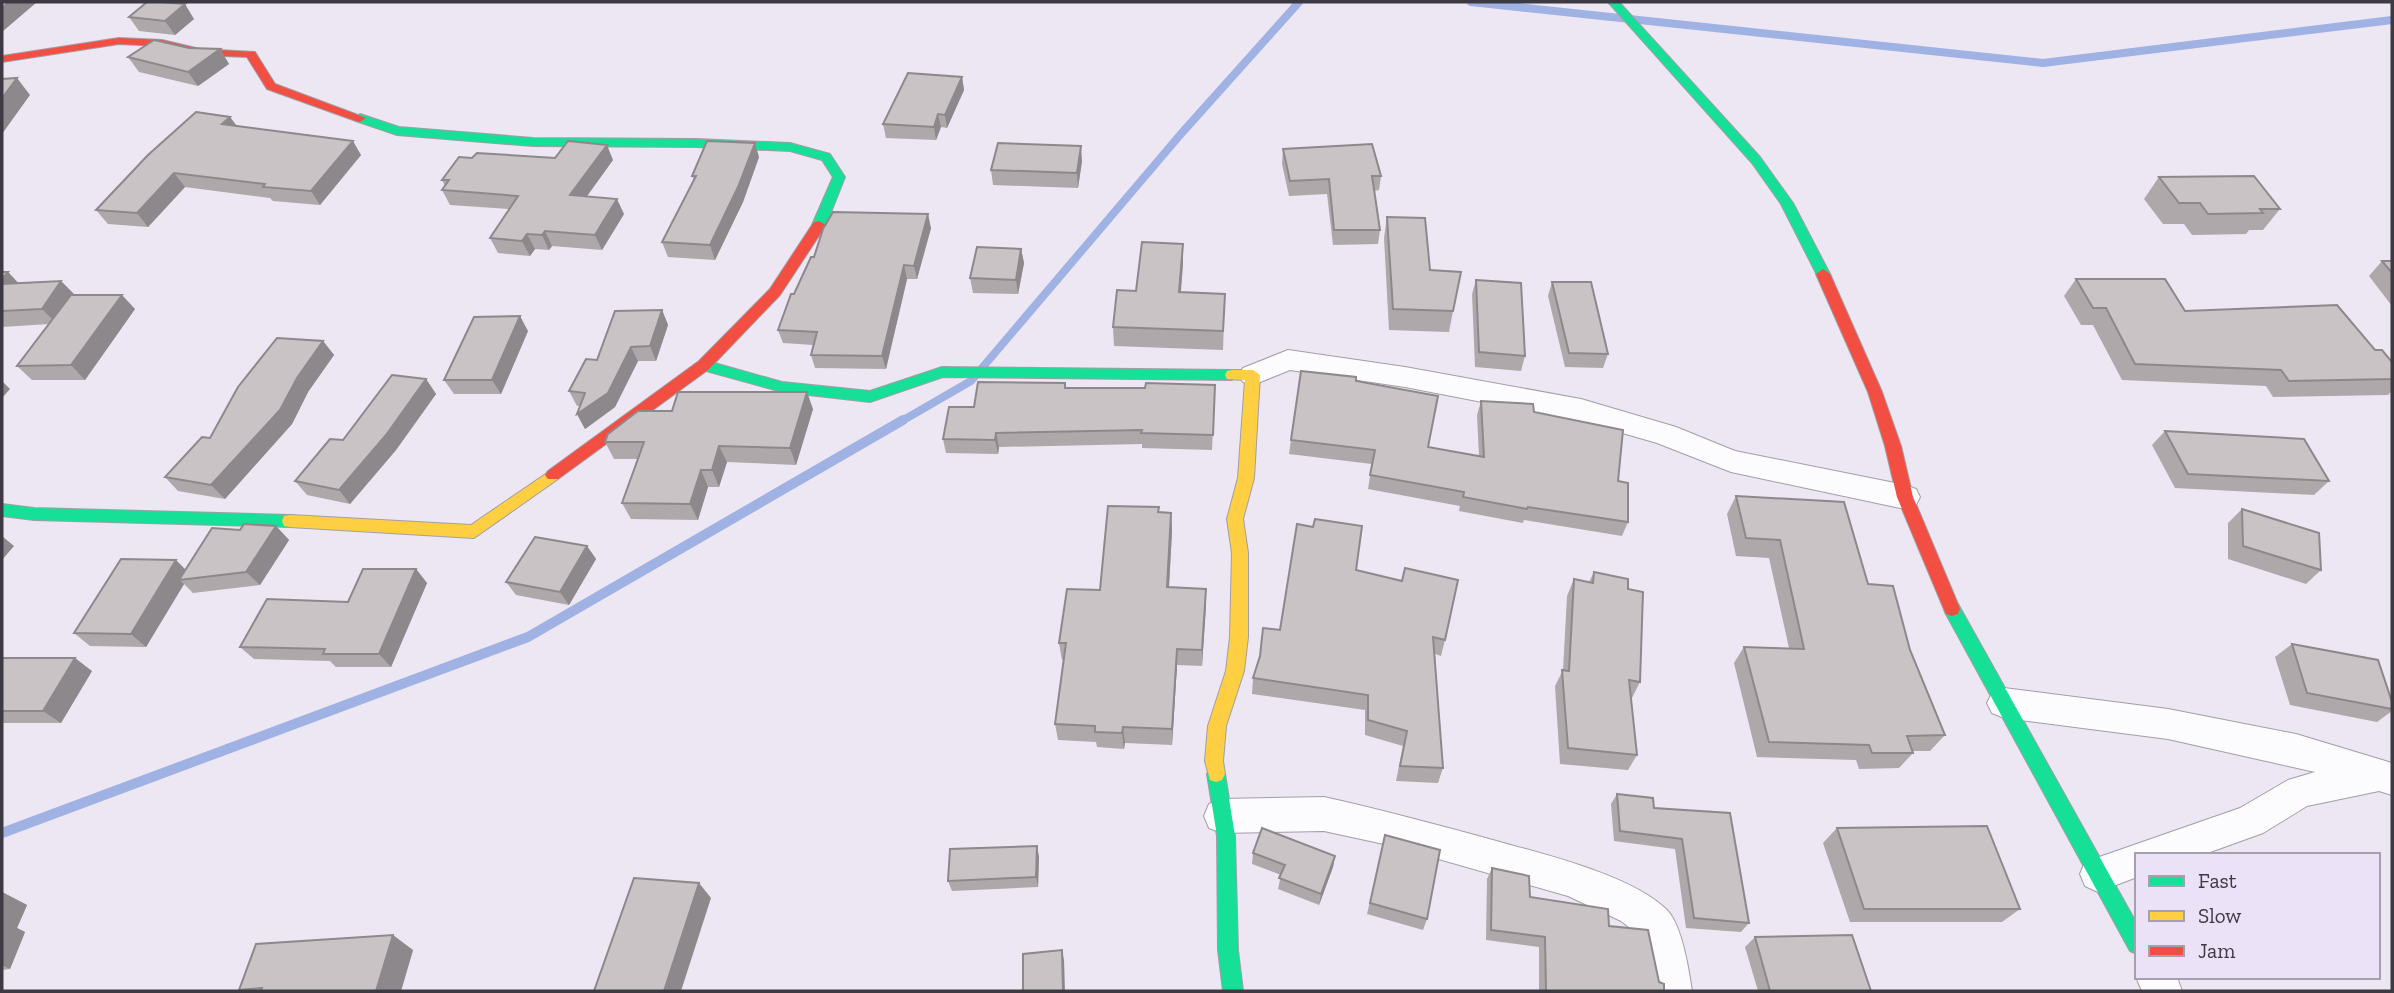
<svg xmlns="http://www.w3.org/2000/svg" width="2394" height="993" viewBox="0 0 2394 993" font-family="'Zilla Slab',serif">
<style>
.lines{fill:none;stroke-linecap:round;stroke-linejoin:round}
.stream-far1{stroke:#9fb2e3;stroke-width:8}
.stream{stroke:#9fb2e3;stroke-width:10}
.street-casing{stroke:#a29ea7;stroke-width:2}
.fast-casing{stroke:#a29ea7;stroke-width:2}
.slow-casing{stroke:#a29ea7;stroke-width:2}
.jam-casing{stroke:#a29ea7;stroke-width:2}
.street{fill:#fcfbfd;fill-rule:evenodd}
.fast{fill:#16e098;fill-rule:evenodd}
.slow{fill:#ffcf43;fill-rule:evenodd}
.jam{fill:#f24e42;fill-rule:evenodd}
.wall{fill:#aea8aa}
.shaded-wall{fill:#8d888b}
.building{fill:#cac3c6;stroke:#8d888b;stroke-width:2}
</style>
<rect width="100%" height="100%" fill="#ece7f2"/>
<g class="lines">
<g class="stream-far1">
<path d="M1471,2L2043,63L2392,20"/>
<path d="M900,422L971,381L1180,135L1299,2"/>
</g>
<path class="stream" d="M2,833L528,637L903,420"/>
<defs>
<g id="street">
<path d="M1288,350L1405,367L1581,399L1676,427L1735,451L1905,485L1916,489L1920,497L1916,505L1905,509L1731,472L1657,443L1581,421L1405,387L1290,370L1253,385L1243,382L1239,375L1243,368Z"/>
<path d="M2004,688L2168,709L2296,734L2392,763V795L2379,791L2307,806L2263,833L2202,855H2137V877L2098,892L2085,886L2080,874L2085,862L2240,808L2288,780L2315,772L2168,739L2004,718L1992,713L1987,703L1992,693Z"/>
<path d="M1324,797C1383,810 1442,826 1500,842C1547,855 1633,876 1667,910C1682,925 1689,970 1692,991H1654L1642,937L1621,921L1568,896L1393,846L1324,831L1222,833L1209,828L1204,816L1209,804L1222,799Z"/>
<path d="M2137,975V977H2177L2182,991H2142L2136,977Z"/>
</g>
<g id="fast">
<path d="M1608,2H1619L1760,157L1793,203L1830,274L1828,277H1818L1781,204L1752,163Z"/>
<path d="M360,114L399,127L533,138L696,139L790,143L830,154L845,177L826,225L819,229L812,225L833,177L822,160L790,151L696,147L533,146L397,135L356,121L354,118Z"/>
<path d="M704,360L782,382L870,391L942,367L1232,370L1239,375L1232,380L943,377L870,402L782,392L699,369L697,365Z"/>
<path d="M2,504L34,508L290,515L296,516L298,521L296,526L290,527L34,520L2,516Z"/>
<path d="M1952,602L1958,604L2137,924V954L2130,951L1946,614L1944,609L1946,604Z"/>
<path d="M1216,766L1222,768L1225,774L1235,836L1238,950L1243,991H1223L1218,950L1217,836L1207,774L1210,768Z"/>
</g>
<g id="slow">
<path d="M1232,370H1253L1260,375L1254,478L1243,519L1248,553V637L1244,671L1226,726L1223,761L1225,774L1222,780L1216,782L1210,780L1205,761L1208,726L1226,671L1230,637L1232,553L1227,519L1238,478L1245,380L1227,379L1225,375L1227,371Z"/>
<path d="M553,469L558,471L561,475L558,479L474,538L290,527L284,526L282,521L284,516L290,515L471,525Z"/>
</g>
<g id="jam">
<path d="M119,38L162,40L200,49L255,52L275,84L366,118L360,122L356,121L267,89L247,57L200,55L162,46L119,44L2,62V56Z"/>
<path d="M819,221L826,225L780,295L709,369L558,479H548L545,475L548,471L699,361L770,289L814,222Z"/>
<path d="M1823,269L1830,274L1882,392L1901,446L1913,497L1960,609L1958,614L1952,616L1946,614L1897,497L1885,446L1868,392L1816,274Z"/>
</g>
</defs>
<use href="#street" class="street-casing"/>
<use href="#fast" class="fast-casing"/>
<use href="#slow" class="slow-casing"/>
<use href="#jam" class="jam-casing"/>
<use href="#street" class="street"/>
<use href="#fast" class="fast"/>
<use href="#slow" class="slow"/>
<use href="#jam" class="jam"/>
</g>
<g class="wall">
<path d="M129,17L194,19L175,35L139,31Z"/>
<path d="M189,48L220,49L229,64L198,86L139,72L128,57Z"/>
<path d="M962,77L964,90L947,128L941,127L936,140L886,138L883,124Z"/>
<path d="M230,117L237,126L361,155L320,205L273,201L270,198L185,187L148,227L108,224L96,210Z"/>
<path d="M1283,149L1381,176L1379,190L1374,191L1380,230L1378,244L1333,245L1327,194L1289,196L1282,164Z"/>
<path d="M759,157L743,202L715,260L668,257L662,242L694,180L692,176Z"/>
<path d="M555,158L613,160L586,197L624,214L602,250L552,246L549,250L535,249L530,256L498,253L490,238L509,209L450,205L442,190L445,186L442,180Z"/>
<path d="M1082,161L1078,188L993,185L991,170Z"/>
<path d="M2159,177L2280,209L2263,230H2249L2246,234L2192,235L2184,224H2163L2144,199Z"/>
<path d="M1387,217L1430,270L1453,311L1449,332L1389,330L1384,238Z"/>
<path d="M931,228L917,279H907L886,369L815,368L811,355L813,345L783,343L778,330L794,294L814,257Z"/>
<path d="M1183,244V263L1181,292L1225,294L1223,350L1114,346L1113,327L1136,291Z"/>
<path d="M1021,249L1024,263L1018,294L973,293L970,278Z"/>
<path d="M2382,261H2392V306L2369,276Z"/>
<path d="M2,272H8L18,283L61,281L74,295L135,309L85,380H32L17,366L49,324L2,327Z"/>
<path d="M2076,279L2185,311L2375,350L2392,362V391L2388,395L2273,397L2266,386L2122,380L2093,325H2081L2064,296Z"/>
<path d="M1476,280L1525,356L1521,371L1475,367L1472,294Z"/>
<path d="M1552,282L1608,354L1603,368L1565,367L1548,296Z"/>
<path d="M662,310L668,325L656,361H638L615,407L585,429L577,414L580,406H577L569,391L597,360Z"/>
<path d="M528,331L501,394H454L444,380Z"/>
<path d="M323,341L334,355L308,392L292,424L225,499L178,491L165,477Z"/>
<path d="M426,379L436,394L396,450L350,504L307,495L295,481L343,440Z"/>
<path d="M1356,381L1428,447L1479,456L1477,415L1481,401L1534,412L1618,481L1628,522L1622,536L1524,520L1523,523L1459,511L1460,506L1368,489L1372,464L1289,454L1291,440Z"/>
<path d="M1065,383L1066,388H1145L1215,385L1212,450L1142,448V444L999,447L998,454L946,453L943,439L974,407Z"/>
<path d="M813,409L796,465L727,462L719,487H708L698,520L631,519L622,503L638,459H614L605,442Z"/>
<path d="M2165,431L2329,481L2314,495L2175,488L2152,445Z"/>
<path d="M1736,496L1868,584L1910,650L1945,735L1930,751H1913V753L1899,768L1859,769L1856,760L1757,757L1734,663L1744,647L1789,648L1769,558L1736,556L1727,514Z"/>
<path d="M2242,509L2321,570L2306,584L2228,559V523Z"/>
<path d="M1159,512L1171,513L1172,531L1169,587L1206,589L1202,666L1177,665L1172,745L1125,743L1124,749L1097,747L1096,742L1058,740L1055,724L1064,660H1062L1059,643Z"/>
<path d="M276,526L289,540L260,585L193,593L184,584L146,647L90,646L74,633L186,569L240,530Z"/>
<path d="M587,546L596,559L569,605L516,595L506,582Z"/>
<path d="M416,569L427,583L391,667H336L330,661L254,659L240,647L348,602Z"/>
<path d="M1356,570L1445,640L1441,656L1435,654L1443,768L1438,783L1396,781L1403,746L1365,735V710L1252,694L1253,678L1280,630Z"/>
<path d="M1594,572L1628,589L1640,682L1632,698H1631L1637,755L1628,770L1560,764L1555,686L1563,670L1567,596L1574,579L1589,582Z"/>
<path d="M2292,644L2392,709V711L2377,722L2290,705L2275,657Z"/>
<path d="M2,658L92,671L61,723H2Z"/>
<path d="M1617,794L1654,808L1730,813L1749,923L1741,932L1686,928L1675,849L1614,841L1611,804Z"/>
<path d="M1837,828L2020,909L2002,922H1850L1823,843Z"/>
<path d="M1385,835L1427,919L1423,930L1367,914Z"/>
<path d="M1037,846L1039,857L1038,887L952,891L948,881Z"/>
<path d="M1253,853L1335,856L1333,867L1319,905L1278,889L1281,875L1252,864Z"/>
<path d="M1492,868L1530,897L1659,982L1664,991H1539V947L1486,940L1487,879Z"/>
<path d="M2,892L27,905L17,928L25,932L10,969L2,970Z"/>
<path d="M1755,937L1871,991H1758L1745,947Z"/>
<path d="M413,950L401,991H242L239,990Z"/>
</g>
<g class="shaded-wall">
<path d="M9,2H37L2,32V8Z"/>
<path d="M185,4L194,19L175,35L165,21Z"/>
<path d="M220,49L229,64L198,86L188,72Z"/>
<path d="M962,77L964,90L947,128L945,115Z"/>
<path d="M17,78L30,95L2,134V98Z"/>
<path d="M938,114L941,127L936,140L934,127Z"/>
<path d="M230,117L240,131L222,124Z"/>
<path d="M353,141L361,155L320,205L311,191Z"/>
<path d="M755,143L759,157L743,202L715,260L710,245Z"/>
<path d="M607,145L613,160L577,210L570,195Z"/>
<path d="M1081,146L1082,161L1078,188L1077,173Z"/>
<path d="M174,173L185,187L148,227L137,213Z"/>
<path d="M617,199L624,214L602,250L595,235Z"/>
<path d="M928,214L931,228L917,279L914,266Z"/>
<path d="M545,231L552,246L549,250L542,235Z"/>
<path d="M527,234L535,249L530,256L522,241Z"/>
<path d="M1183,244V263L1179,311V292Z"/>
<path d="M1021,249L1024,263L1018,294L1016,280Z"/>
<path d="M904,265L907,279L886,369L882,356Z"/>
<path d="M8,272L22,287L2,288V279Z"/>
<path d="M61,281L75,295L56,323L42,309Z"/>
<path d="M122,295L135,309L85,380L71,365Z"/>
<path d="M662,310L668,325L656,361L650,346Z"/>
<path d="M520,316L528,331L501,394L492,380Z"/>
<path d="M323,341L334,355L308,392L292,424L225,499L211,485L297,378Z"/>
<path d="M631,347L638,361L615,407L585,429L577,414Z"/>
<path d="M426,379L436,394L396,450L350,504L339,490Z"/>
<path d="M2,381L10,389L2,398Z"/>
<path d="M807,392L813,409L796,465L790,448Z"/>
<path d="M996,433L999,447L998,454L995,440Z"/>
<path d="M719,446L727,462L719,487L712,470Z"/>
<path d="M701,470L708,487L698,520L690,504Z"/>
<path d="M1171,513L1172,531L1168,604L1167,587Z"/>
<path d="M276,526L289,540L260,585L246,572Z"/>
<path d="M2,536L14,546L2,560Z"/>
<path d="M587,546L596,559L569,605L560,592Z"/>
<path d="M176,560L190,574L179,580L184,584L146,647L131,634Z"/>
<path d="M416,569L427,583L391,667L379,654Z"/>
<path d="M1206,589V606L1202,666V650Z"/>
<path d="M1177,649V665L1172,745V729Z"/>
<path d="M75,658L92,671L61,723L43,711Z"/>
<path d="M1123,727L1125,743L1124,749L1122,733Z"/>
<path d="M1037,846L1039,857L1038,887L1036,877Z"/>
<path d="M1335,856L1333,867L1319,905L1321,894Z"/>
<path d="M699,883L711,898L681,991H664Z"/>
<path d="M2,892L27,905L17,928L25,932L10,969L2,965Z"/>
<path d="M393,935L413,950L401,991H376Z"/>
<path d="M1062,950L1064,960L1065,991H1063Z"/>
</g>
<g class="building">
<path d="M2,2H9L2,8Z"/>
<path d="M147,2H161L185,4L165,21L129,17Z"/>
<path d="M154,40L189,48L220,49L188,72L128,57Z"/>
<path d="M908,73L962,77L945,115L938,114L934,127L883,124Z"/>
<path d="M17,78L2,98V79Z"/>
<path d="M196,112L230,117L222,124L353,141L311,191L263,187L265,184L174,173L137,213L96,210L148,155Z"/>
<path d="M568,141L607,145L570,195L617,199L595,235L545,231L542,235L527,234L522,241L490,238L518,196L442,190L449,180H442L459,157L472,158L477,153L555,158Z"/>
<path d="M707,141L755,143L738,187L710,245L662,242L696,176H692Z"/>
<path d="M998,143L1081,146L1077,173L991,170Z"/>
<path d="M1372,144L1381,176H1372L1380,230H1334L1329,179L1290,181L1283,149Z"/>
<path d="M2254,176L2280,209H2260L2263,213L2208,214L2200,203H2179L2159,177Z"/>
<path d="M833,212L928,214L914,266L904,265L882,356L811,355L817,332L778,330L791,294H794L811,257H814L823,229Z"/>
<path d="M1387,217L1425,218L1430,270L1461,272L1453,311L1393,309Z"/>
<path d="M1142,242L1183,244L1179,292L1225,294L1223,331L1113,327L1117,290L1136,291Z"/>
<path d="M977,247L1021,249L1016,280L970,278Z"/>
<path d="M2382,261H2392V273Z"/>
<path d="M2,272H8L2,279Z"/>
<path d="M2076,279H2165L2185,311L2337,305L2375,350H2382L2392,362V379L2289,381L2281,370L2135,364L2106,308H2093Z"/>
<path d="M1476,280L1521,283L1525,356L1479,352Z"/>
<path d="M61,281L42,309L2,311V284Z"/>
<path d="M1552,282H1591L1608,354L1569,353Z"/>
<path d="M71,295H122L71,365L17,366Z"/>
<path d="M662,310L650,346L631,347L608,393L577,414L585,393L569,391L586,359L597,360L615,311Z"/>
<path d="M520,316L492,380H444L474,317Z"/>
<path d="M277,338L323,341L297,378L280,410L211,485L165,477L202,437L210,438L238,387Z"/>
<path d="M1301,371L1356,377V381L1438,396L1428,447L1484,457L1481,401L1533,404L1534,412L1623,430L1618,481L1628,483V522L1528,507L1527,509L1463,497L1464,492L1370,475L1375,450L1291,440Z"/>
<path d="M392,375L426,379L386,435L339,490L295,481L330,439L343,440Z"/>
<path d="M978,382L1065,383V388H1145L1146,383L1215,385L1213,435L1141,433L1142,430L996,433L995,440L943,439L949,407H974Z"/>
<path d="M678,392H807L790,448L719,446L712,470H701L690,504L622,503L644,442H605L608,434L638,411H672Z"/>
<path d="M2165,431L2304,439L2329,481L2188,474Z"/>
<path d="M1736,496L1844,502L1868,584L1893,586L1910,650L1945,735L1907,736L1913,753H1872L1869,745L1769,742L1744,647L1804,649L1780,540L1746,538Z"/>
<path d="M1108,506L1159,507L1158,512L1171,513L1167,587L1206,589L1202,650L1177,649L1172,729L1123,727L1122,733L1095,732V726L1055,724L1066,643H1059L1067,589L1100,590Z"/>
<path d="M2242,509L2319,533L2321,570L2243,546Z"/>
<path d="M1315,519L1362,526L1356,570L1402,581L1405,568L1458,580L1445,640L1433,637L1443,768L1400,766L1407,731L1368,720V695L1253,678L1260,656L1263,628L1280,630L1297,524L1313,527Z"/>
<path d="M244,524L276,526L246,572L179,580L212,528L240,530Z"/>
<path d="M535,537L587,546L560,592L506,582Z"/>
<path d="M121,559L176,560L131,634L74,633Z"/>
<path d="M363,569H416L379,654H323L325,649L240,647L267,599L348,602Z"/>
<path d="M1594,572L1628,579V589L1643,592L1640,682L1629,680L1637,755L1568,748L1562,670L1569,671L1574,579L1593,583Z"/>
<path d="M2292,644L2378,660L2392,702V709L2307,693Z"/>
<path d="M2,658H75L43,711H2Z"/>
<path d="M1617,794L1653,798L1654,808L1730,813L1749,923L1694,918L1682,839L1620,831Z"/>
<path d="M1987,826L2020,909H1864L1837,828Z"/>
<path d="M1262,828L1335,856L1321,894L1279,878L1285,865L1253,853Z"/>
<path d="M1385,835L1440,850L1427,919L1370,903Z"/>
<path d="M1037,846L1036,877L948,881L950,849Z"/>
<path d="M1492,868L1529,876L1530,897L1608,909L1609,926L1648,930L1659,982L1664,984V991H1546L1545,937L1491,930Z"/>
<path d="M634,878L699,883L664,991H594Z"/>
<path d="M393,935L376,991H261L262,988L239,990L256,944Z"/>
<path d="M1852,935L1871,991H1770L1755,937Z"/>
<path d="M1062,950L1063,991H1023V954Z"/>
</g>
<rect width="2394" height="993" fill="none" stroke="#3e3a43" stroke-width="7"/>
<rect x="2135" y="853" width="245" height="126" fill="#ebe2f7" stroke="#a69faf" stroke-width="2"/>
<rect x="2149" y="876" width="35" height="10" fill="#16e098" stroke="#a69faf" stroke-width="2"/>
<text x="2198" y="888" font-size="21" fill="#3e3a43">Fast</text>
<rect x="2149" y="911" width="35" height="10" fill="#ffcf43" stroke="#a69faf" stroke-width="2"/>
<text x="2198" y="923" font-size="21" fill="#3e3a43">Slow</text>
<rect x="2149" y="946" width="35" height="10" fill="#f24e42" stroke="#a69faf" stroke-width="2"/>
<text x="2198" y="958" font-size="21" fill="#3e3a43">Jam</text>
</svg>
